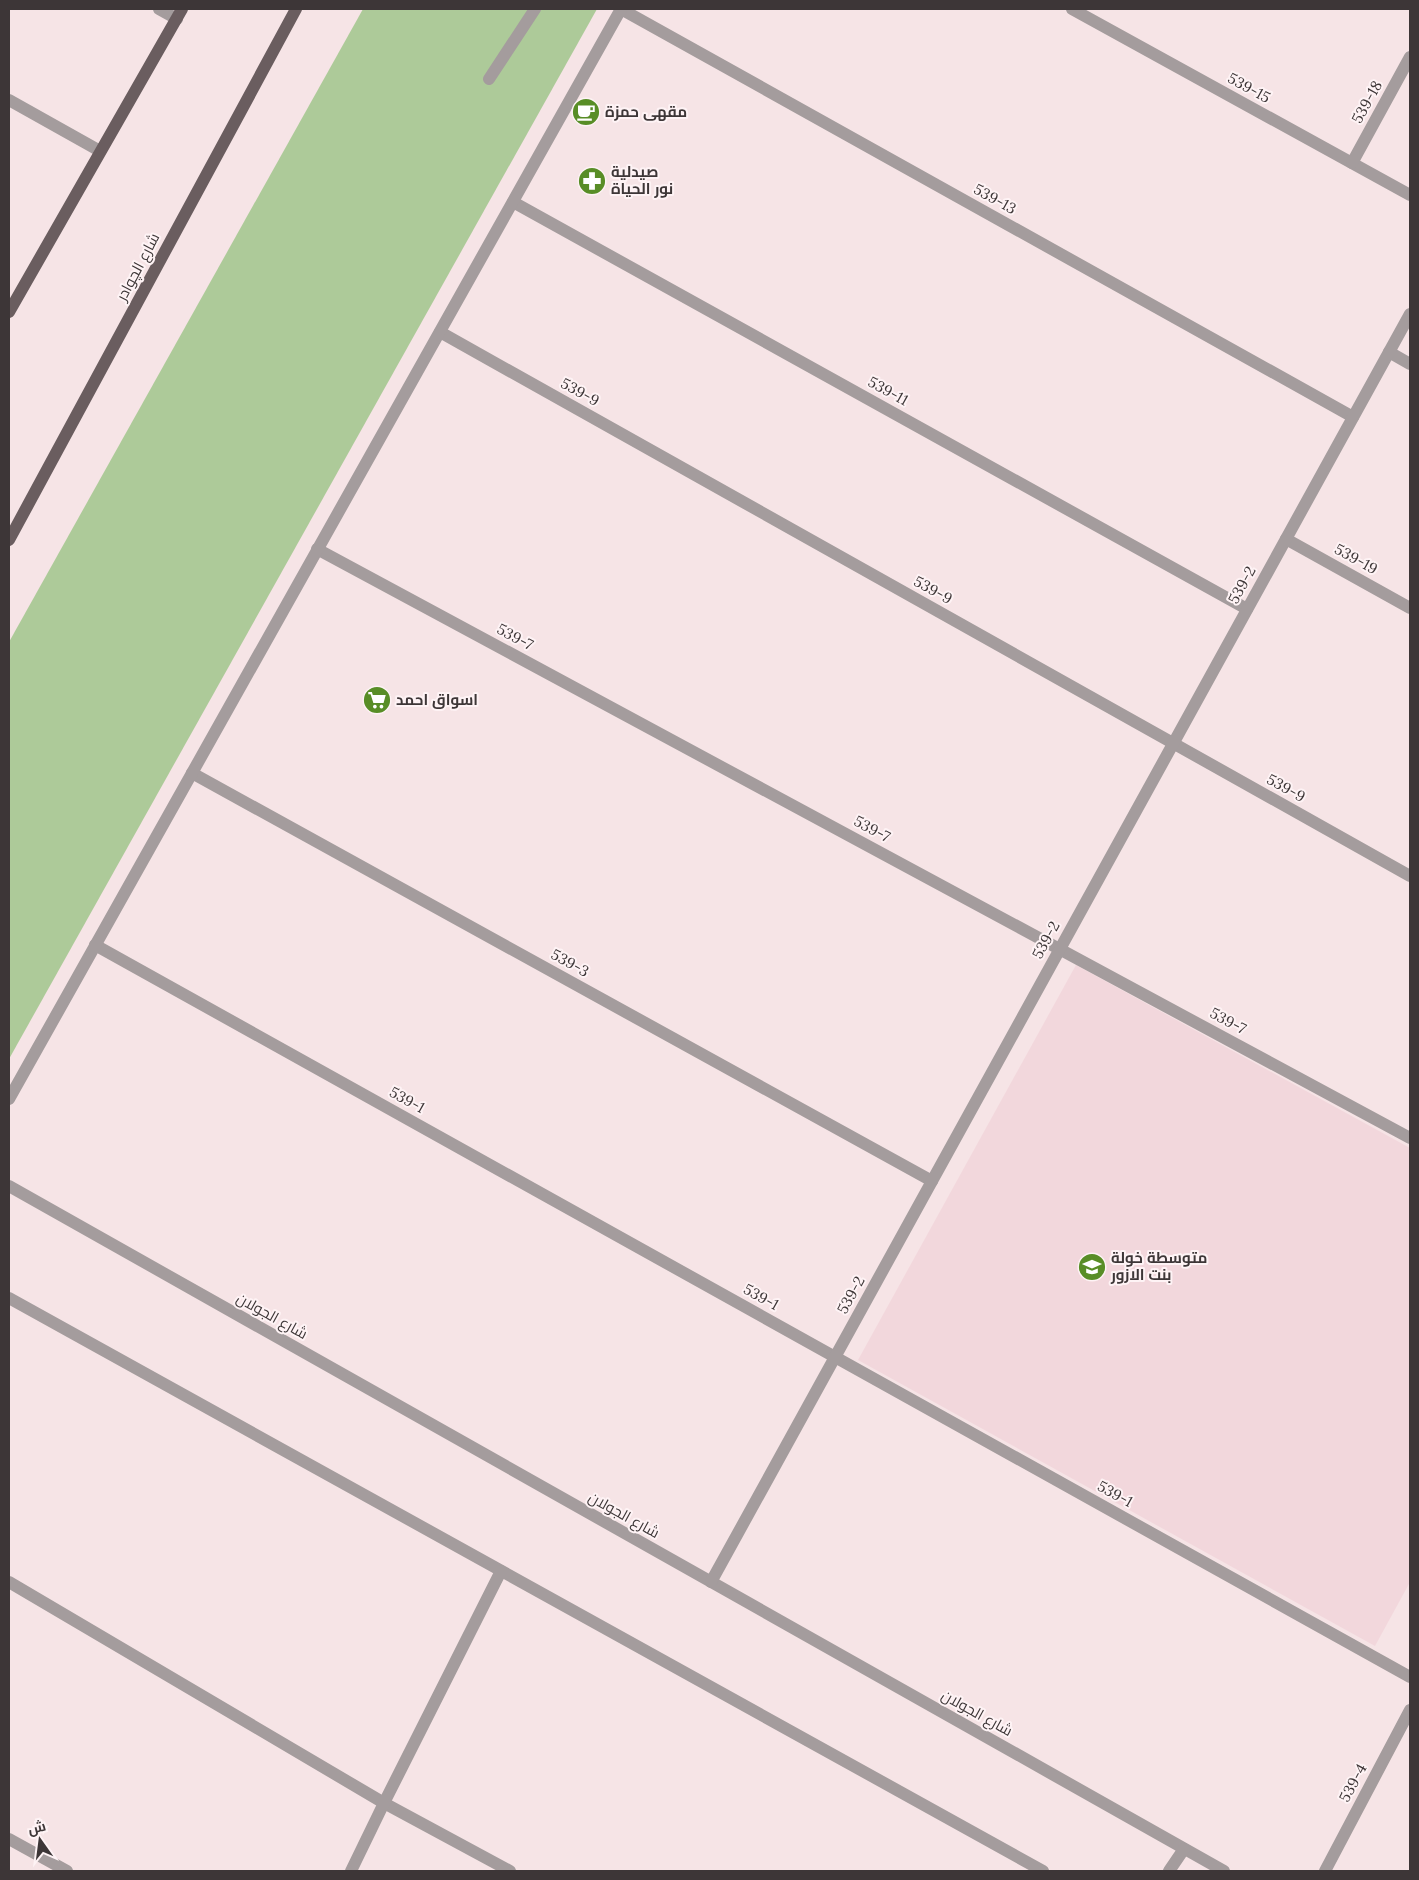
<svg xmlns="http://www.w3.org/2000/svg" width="1419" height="1880" viewBox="0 0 1419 1880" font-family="Lora,Cairo,serif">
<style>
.built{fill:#f2d7dc}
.green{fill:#adca99}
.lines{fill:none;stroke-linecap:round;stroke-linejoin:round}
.minor{stroke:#a49c9d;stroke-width:12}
.major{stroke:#6a5d5f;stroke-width:12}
.labels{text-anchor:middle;stroke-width:4;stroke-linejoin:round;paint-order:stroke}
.street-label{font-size:15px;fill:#3d3637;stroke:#fef3f5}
.poi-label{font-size:15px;font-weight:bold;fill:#3d3637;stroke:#fef3f5;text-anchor:start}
</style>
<rect width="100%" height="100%" fill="#f6e4e6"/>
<path class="built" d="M1076,965L1410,1148V1582L1375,1646L858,1360Z"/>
<path class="green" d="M363,9H597L9,1059V642Z"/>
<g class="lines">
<g class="minor">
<path d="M159,9L177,19"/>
<path d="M621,9L1353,417"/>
<path d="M1072,9L1410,195"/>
<path d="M489,79L535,9"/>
<path d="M9,100L100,151"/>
<path d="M1352,163L1410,57"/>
<path d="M513,202L1247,609"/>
<path d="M440,332L1410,876"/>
<path d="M1389,352L1410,364"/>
<path d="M1286,539L1410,608"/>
<path d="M317,549L1410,1138"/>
<path d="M192,773L932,1181"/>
<path d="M95,945L1410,1677"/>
<path d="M9,1099L621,9"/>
<path d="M9,1186L1224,1871"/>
<path d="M9,1298L1043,1871"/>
<path d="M9,1582L384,1803L510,1871"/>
<path d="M711,1582L1410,314"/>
<path d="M9,1839L67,1871"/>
<path d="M351,1871L384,1803L501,1571"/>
<path d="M1169,1871L1184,1849"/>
<path d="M1325,1871L1410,1710"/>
</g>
<g class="major">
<path d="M9,312L182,9"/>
<path d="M9,540L296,9"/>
</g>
</g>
<defs>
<symbol id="cafe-disc" viewBox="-11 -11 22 22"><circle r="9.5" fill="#588d26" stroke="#fef3f5"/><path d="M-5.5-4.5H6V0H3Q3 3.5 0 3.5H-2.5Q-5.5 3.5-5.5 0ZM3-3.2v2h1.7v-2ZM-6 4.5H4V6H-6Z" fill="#fff"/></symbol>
<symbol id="pharmacy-disc" viewBox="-11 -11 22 22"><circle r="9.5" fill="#588d26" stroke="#fef3f5"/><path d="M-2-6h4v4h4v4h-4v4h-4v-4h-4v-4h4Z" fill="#fff"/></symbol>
<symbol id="supermarket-disc" viewBox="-11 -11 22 22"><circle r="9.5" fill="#588d26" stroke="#fef3f5"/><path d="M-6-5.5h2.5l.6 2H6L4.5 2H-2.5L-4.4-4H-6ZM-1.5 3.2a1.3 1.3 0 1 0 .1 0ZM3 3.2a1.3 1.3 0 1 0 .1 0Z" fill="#fff"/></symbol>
<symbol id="school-disc" viewBox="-11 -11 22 22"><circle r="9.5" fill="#588d26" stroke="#fef3f5"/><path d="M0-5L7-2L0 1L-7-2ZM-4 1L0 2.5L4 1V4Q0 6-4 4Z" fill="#fff"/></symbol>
</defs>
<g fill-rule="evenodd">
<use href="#cafe-disc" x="570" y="96" width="32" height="32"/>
<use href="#pharmacy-disc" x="576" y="165" width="32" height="32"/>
<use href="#supermarket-disc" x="361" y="684" width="32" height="32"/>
<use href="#school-disc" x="1076" y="1251" width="32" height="32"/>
</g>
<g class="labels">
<g class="street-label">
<text transform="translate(1249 88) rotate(29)" y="5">539-15</text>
<text transform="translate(1367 102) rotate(-61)" y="5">539-18</text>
<text transform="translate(995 199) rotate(29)" y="5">539-13</text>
<text transform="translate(138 267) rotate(-62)" y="5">شارع الچوادر</text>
<text transform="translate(888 391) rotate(29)" y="5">539-11</text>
<text transform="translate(580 392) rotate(29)" y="5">539-9</text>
<text transform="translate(1356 559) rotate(29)" y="5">539-19</text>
<text transform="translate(1242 585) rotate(-61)" y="5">539-2</text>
<text transform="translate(933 590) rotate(29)" y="5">539-9</text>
<text transform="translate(515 637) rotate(28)" y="5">539-7</text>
<text transform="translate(1286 788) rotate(29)" y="5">539-9</text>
<text transform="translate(872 829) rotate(28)" y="5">539-7</text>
<text transform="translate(1046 940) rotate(-61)" y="5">539-2</text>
<text transform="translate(570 963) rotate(29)" y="5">539-3</text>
<text transform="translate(1228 1021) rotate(28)" y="5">539-7</text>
<text transform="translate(407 1100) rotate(29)" y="5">539-1</text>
<text transform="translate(851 1295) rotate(-61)" y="5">539-2</text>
<text transform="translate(761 1297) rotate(29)" y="5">539-1</text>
<text transform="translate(272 1316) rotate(29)" y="5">شارع الجولان</text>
<text transform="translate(1115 1494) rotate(29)" y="5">539-1</text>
<text transform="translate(624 1515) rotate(29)" y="5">شارع الجولان</text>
<text transform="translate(977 1713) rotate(29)" y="5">شارع الجولان</text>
<text transform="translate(1353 1783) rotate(-62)" y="5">539-4</text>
</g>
<g class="poi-label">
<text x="605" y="117">مقهى حمزة</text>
<text x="611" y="177">صيدلية<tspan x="611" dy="17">نور الحياة</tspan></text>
<text x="396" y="705">اسواق احمد</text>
<text x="1111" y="1263">متوسطة خولة<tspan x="1111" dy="17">بنت الازور</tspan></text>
</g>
</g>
<rect width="1419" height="1880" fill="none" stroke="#3d3637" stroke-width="20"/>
<g transform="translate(40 1840) rotate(346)" stroke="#fef3f5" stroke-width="4" paint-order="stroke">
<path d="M0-4L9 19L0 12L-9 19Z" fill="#3d3637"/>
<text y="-8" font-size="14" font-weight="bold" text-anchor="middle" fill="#3d3637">ش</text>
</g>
</svg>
